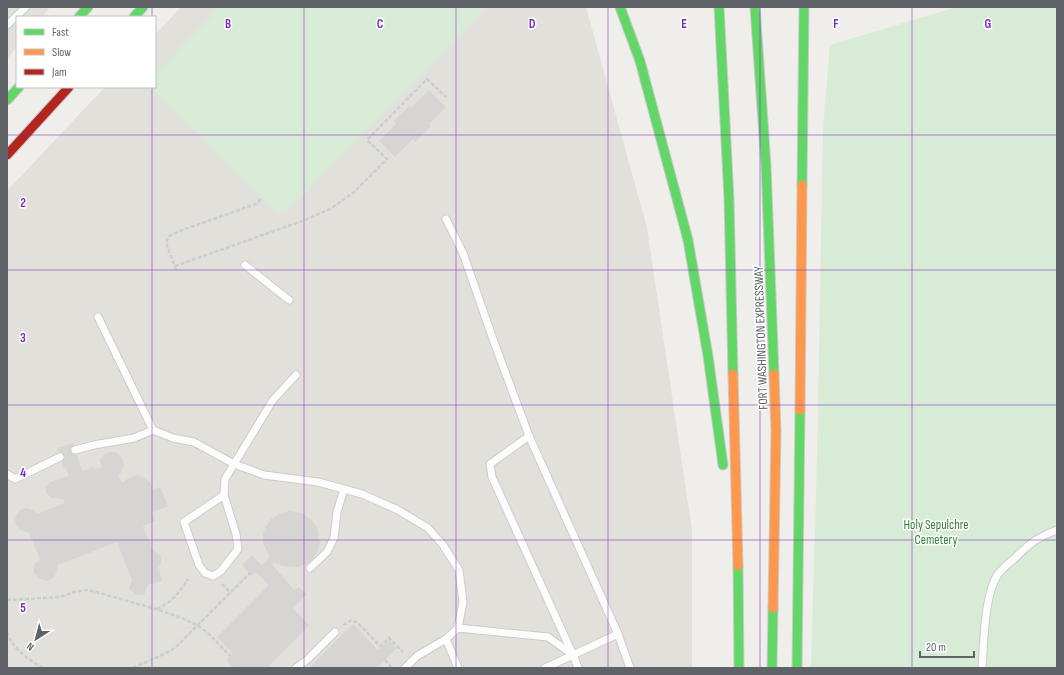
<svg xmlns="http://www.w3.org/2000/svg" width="1064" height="675" viewBox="0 0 1064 675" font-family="'Sofia Sans Condensed',sans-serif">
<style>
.education{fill:#e2e0da}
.green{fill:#d8ebd6}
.building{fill:#d6d5d3}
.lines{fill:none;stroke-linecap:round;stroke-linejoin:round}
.lane-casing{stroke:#cbcccc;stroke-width:9}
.fast-casing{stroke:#cacacb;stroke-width:11}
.slow-casing{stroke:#cacacb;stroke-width:11}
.jam-casing{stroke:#cacacb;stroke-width:11}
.path{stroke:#cacfcc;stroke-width:2.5;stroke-dasharray:4 2;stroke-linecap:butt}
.lane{stroke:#fdfcfc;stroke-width:7}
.fast{stroke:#63d668;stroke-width:9}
.slow{stroke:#ff974d;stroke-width:9}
.jam{stroke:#b3261e;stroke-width:9}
.grid{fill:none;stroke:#7b2cbf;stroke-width:1;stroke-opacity:0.55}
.labels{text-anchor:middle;stroke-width:3;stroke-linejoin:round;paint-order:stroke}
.street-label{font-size:13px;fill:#5f6368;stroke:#fff}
.park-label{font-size:13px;fill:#348238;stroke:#fff}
.grid-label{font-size:13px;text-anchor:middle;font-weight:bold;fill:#7b2cbf;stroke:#fff;stroke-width:3;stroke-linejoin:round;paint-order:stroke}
</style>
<rect width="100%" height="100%" fill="#efeeea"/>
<g class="education">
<path d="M7,7H50L42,17H17V47L7,59Z"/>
<path d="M181,7H586L647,228L692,530V668H7V191L105,87H155V35Z"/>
</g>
<g class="green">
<path d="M220,7H487L287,212H277L150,87H155V74Z"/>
<path d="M957,7H1057V668H811L817,460L823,130L830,45Z"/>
</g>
<g class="building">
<path d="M429,90L446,107L429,124L431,126L415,142L413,139L395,157L379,141L396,124L394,121L410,106L411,108Z"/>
<path d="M73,443L82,471L94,467L95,469L102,467L100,460L104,454L109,452H116L122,458L124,466L118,477L122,482L135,475L142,476L150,482L153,490L160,487L168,506L152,512L155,521L143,526L153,551L158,553L161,557V562L158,567L162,581L148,585L145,593L142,595H137L129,589L132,580L117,542L58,565L55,576L48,581L43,580L34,574V565L40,559L29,533L20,530L16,525L15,519L17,514L21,509L27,508L33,510L37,514L65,503L63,499L51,498L47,494L45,490L46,486L50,482L69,476L66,468H64L57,448Z"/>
<path d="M289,511L302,513L310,519L317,527L320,542L318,550L313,558L307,564L298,567L282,566L274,562L272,564L294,590L299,587L307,594L293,608L309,625L267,668H238L237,667L234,668L226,660L233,653L217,637L269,585L256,572L252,576L242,565L252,555L262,565L270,557L263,543V534L266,526L271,519L280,513Z"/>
<path d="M353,624L378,650L389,640L397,648L377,668H309Z"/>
</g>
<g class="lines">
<defs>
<g id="lane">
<path d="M7,25L26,7"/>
<path d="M446,219L463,253L494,342L529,436"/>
<path d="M245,265L289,300"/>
<path d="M98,317L153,430L173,438L194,442L234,464L273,400L296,375"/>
<path d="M75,450L94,445L134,438L153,430"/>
<path d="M7,474L15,479L60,457"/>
<path d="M224,495L184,522L199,565L205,573L213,576L221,571L238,549L236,534L224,495L225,479L234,464L264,475L318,482L362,494L398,510L428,528L443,545L459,570L463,602L458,628"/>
<path d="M310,568L327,552L334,538L337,512L344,489"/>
<path d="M446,639L458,628L548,637L573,655"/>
<path d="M296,668L308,659L335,632"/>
<path d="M405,668L417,656L446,639L458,668"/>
<path d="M545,668L618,634L630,668"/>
<path d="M578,668L573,655L492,477L490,464L529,436L618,634"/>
<path d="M982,668C984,642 984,595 998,574C1003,568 1010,562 1016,557C1027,545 1042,535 1057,530"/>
</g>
<g id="fast">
<path d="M620,7L640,61L688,240L708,356L723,465"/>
<path d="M719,7L729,199L733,374"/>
<path d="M755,7L766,165L774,374"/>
<path d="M79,17L88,7"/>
<path d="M134,17L143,7"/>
<path d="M7,100L19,87"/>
<path d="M802,185L804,7"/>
<path d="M738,566L739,668"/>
<path d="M772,668L773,608"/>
<path d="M797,668L800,410"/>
</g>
<g id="slow">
<path d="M733,374L738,566"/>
<path d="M800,410L802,185"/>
<path d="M773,608L776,431L774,374"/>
</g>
<path id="jam" d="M7,155L69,87"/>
</defs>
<use href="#lane" class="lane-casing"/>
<use href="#fast" class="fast-casing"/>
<use href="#slow" class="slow-casing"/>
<use href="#jam" class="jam-casing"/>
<g class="path">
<path d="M175,266L305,220L330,209L353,193L387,159L367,140L427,79L446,97"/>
<path d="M176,270L166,243L168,237L177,232L256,204L261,199"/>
<path d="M7,566V569"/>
<path d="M222,584L231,593"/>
<path d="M7,600L60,597L74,592L88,590L103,594L156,609L184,619L197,625L208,633L230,656"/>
<path d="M157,609C173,601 178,594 188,579"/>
<path d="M343,625L352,620L358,623L380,646L389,638L403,652"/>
<path d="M7,632C12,649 28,659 43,668"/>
<path d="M385,660L392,668"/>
<path d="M133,668L160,656L175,648L250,573"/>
</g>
<use href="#lane" class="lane"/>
<use href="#fast" class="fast"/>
<use href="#slow" class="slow"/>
<use href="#jam" class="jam"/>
</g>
<path class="grid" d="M152,7V17M304,7V668M456,7V668M608,7V668M760,7V668M912,7V668M152,87V668M7,135H1057M7,270H1057M7,405H1057M7,540H1057"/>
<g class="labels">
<g class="street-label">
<text transform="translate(760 338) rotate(-92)" y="5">FORT WASHINGTON EXPRESSWAY</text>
</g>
<g class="park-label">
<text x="936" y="529">Holy Sepulchre<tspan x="936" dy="15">Cemetery</tspan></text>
</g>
</g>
<g class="grid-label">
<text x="228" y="28">B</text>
<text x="380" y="28">C</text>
<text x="532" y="28">D</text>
<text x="684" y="28">E</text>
<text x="836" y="28">F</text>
<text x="988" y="28">G</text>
<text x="23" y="207">2</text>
<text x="23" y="342">3</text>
<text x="23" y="477">4</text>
<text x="23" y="612">5</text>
</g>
<rect width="1064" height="675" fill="none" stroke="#5f6368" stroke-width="16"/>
<rect x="16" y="16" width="140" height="72" fill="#ffffff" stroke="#bfc1c3"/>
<rect x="24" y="29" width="20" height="6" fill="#63d668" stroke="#bfc1c3"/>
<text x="52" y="36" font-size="12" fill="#5f6368">Fast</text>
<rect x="24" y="49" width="20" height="6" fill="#ff974d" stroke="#bfc1c3"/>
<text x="52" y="56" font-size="12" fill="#5f6368">Slow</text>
<rect x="24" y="69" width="20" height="6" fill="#b3261e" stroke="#bfc1c3"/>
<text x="52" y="76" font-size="12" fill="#5f6368">Jam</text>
<g transform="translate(36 639) rotate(216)" stroke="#ffffff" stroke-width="3" paint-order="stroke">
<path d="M0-3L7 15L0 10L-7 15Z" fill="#5f6368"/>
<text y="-6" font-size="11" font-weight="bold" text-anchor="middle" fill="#5f6368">N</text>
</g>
<path d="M920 651v6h54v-6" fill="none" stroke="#5f6368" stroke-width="2"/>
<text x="926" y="651" font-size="12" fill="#5f6368" stroke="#ffffff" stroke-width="3" paint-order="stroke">20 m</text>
</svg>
